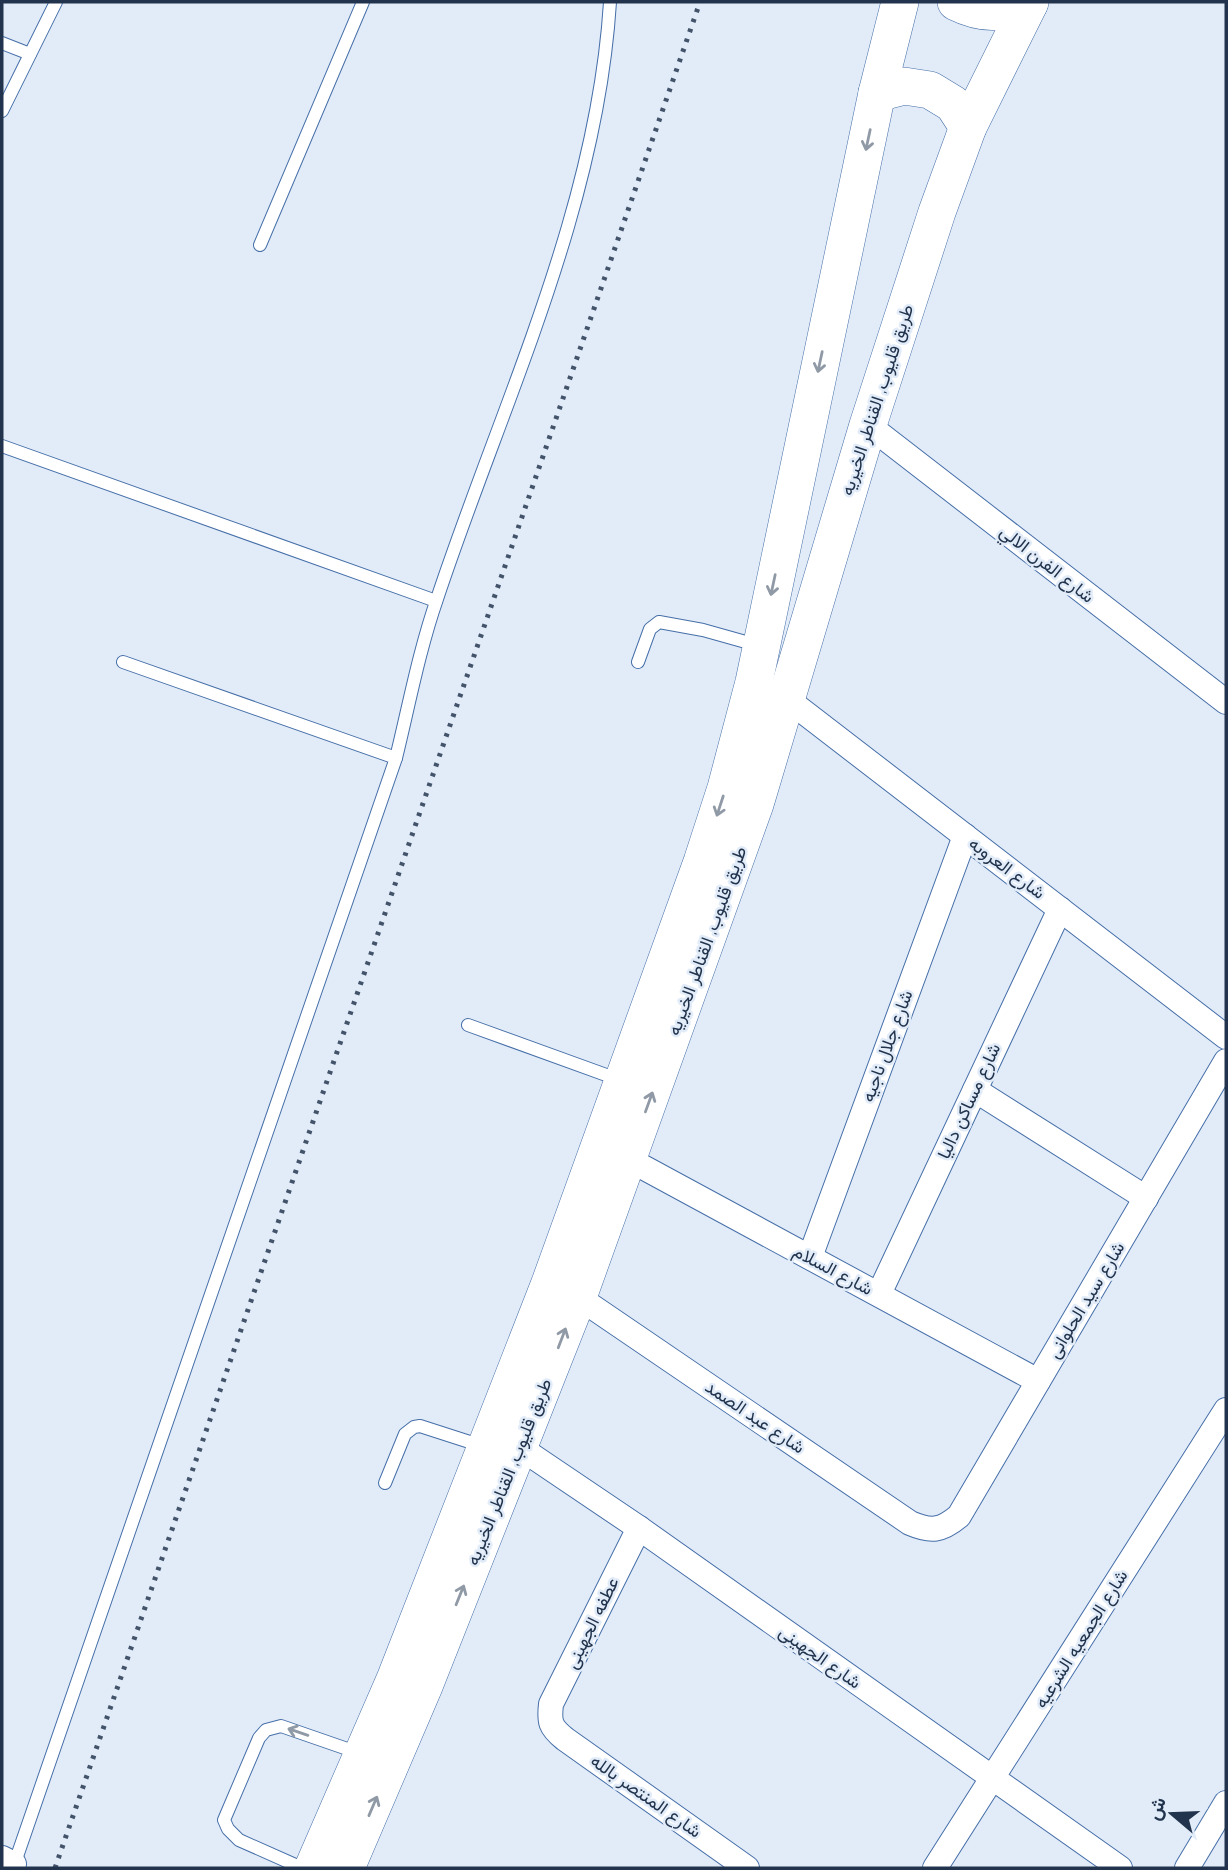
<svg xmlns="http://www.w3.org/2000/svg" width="1228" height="1870" viewBox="0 0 1228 1870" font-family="Raleway,Vazirmatn,sans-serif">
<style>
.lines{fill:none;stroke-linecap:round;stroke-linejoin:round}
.lane-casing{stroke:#466fa8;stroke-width:14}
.street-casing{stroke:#466fa8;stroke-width:26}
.secondary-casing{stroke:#466fa8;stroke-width:38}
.lane{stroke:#fff;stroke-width:12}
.street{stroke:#fff;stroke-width:24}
.secondary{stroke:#fff;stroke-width:37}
.rail{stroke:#42536a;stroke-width:5;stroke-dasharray:3.5 7;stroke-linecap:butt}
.oneway{stroke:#909aa6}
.labels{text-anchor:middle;stroke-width:5;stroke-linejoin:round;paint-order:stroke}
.street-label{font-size:18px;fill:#22344d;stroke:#e2ecf9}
</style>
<rect width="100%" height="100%" fill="#e2ecf9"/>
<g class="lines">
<defs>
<g id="lane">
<path d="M2,43L30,54"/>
<path d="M2,111L56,2"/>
<path d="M260,245L363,2"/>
<path d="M2,446L436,601"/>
<path d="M123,662L396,758"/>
<path d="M638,662L650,629L659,622L703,630L760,646"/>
<path d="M468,1025L620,1080"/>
<path d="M385,1483L405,1434L414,1427L420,1426L482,1446"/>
<path d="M13,1868L396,758C409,705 419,651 437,599C502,403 597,211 610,2"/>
<path d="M302,1868L239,1840L228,1829L224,1820L259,1738L266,1730L281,1726L359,1753"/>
</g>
<g id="street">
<path d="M868,425L1226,702"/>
<path d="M787,699L1226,1037"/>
<path d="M975,1090L1146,1198"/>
<path d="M628,1159L1038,1381"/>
<path d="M810,1257L965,836"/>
<path d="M879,1294L1060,909"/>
<path d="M578,1297L910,1523C931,1532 941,1531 959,1516L1226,1061"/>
<path d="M519,1447L639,1528L1120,1868"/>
<path d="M639,1528L551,1704C549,1722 550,1727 565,1739L747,1868"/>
<path d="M2,1858L14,1864"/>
<path d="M935,1868L1226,1410"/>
<path d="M1187,1868L1226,1803"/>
</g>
<g id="secondary">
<path d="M956,2C982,15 1002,14 1029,4"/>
<path d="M877,93L904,86L930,90L953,104L968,127"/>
<path d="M313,1868L396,1677L550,1283L702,862L726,788L754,682L877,93L900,2"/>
<path d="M346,1868L424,1686L578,1297L755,804L868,425L937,212L968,127L1030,2"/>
</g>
</defs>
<use href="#lane" class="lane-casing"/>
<use href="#street" class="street-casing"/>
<use href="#secondary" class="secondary-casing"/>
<use href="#lane" class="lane"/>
<use href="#street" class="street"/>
<use href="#secondary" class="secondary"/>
<path class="rail" d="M55,1868L700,2"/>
</g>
<defs><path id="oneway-shaft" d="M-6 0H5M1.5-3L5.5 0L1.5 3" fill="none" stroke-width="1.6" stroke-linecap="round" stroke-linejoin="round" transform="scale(1.75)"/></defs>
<g class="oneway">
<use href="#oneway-shaft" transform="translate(868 140) rotate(102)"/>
<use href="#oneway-shaft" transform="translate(820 362) rotate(102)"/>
<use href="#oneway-shaft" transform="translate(773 585) rotate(102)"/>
<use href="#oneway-shaft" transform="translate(720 806) rotate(108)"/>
<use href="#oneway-shaft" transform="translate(649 1102) rotate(-70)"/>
<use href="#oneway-shaft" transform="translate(562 1338) rotate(-69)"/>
<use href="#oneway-shaft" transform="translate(460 1595) rotate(-68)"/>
<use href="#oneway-shaft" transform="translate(298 1732) rotate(-161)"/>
<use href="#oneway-shaft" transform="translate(373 1806) rotate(-67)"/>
</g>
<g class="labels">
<g class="street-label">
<text transform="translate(877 400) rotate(-72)" y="6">طريق قليوب, القناطر الخيريه</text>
<text transform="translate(1047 564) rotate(38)" y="6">شارع الفرن الالي</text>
<text transform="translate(1007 868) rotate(37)" y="6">شارع العروبه</text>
<text transform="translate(707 941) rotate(-70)" y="6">طريق قليوب, القناطر الخيريه</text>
<text transform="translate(887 1046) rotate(-70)" y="6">شارع جلال ناجيه</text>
<text transform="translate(969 1101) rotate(-65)" y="6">شارع مساكن داليا</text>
<text transform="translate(833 1270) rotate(28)" y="6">شارع السلام</text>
<text transform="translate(1086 1300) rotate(-59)" y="6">شارع سيد الحلوانى</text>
<text transform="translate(755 1417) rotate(34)" y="6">شارع عبد الصمد</text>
<text transform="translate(509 1472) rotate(-68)" y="6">طريق قليوب, القناطر الخيريه</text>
<text transform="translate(592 1623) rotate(-64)" y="6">عطفه الجهينى</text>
<text transform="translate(1081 1639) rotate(-58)" y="6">شارع الجمعيه الشرعيه</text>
<text transform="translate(820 1657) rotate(35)" y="6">شارع الجهينى</text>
<text transform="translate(646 1796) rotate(35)" y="6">شارع المنتصر بالله</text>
</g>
</g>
<rect width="1228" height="1870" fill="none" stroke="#22344d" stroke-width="7"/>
<g transform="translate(1172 1814) rotate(289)" stroke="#e2ecf9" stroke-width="5" paint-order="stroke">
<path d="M0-5L12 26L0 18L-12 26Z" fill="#22344d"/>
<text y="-10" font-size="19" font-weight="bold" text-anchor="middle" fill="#22344d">ش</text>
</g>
</svg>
